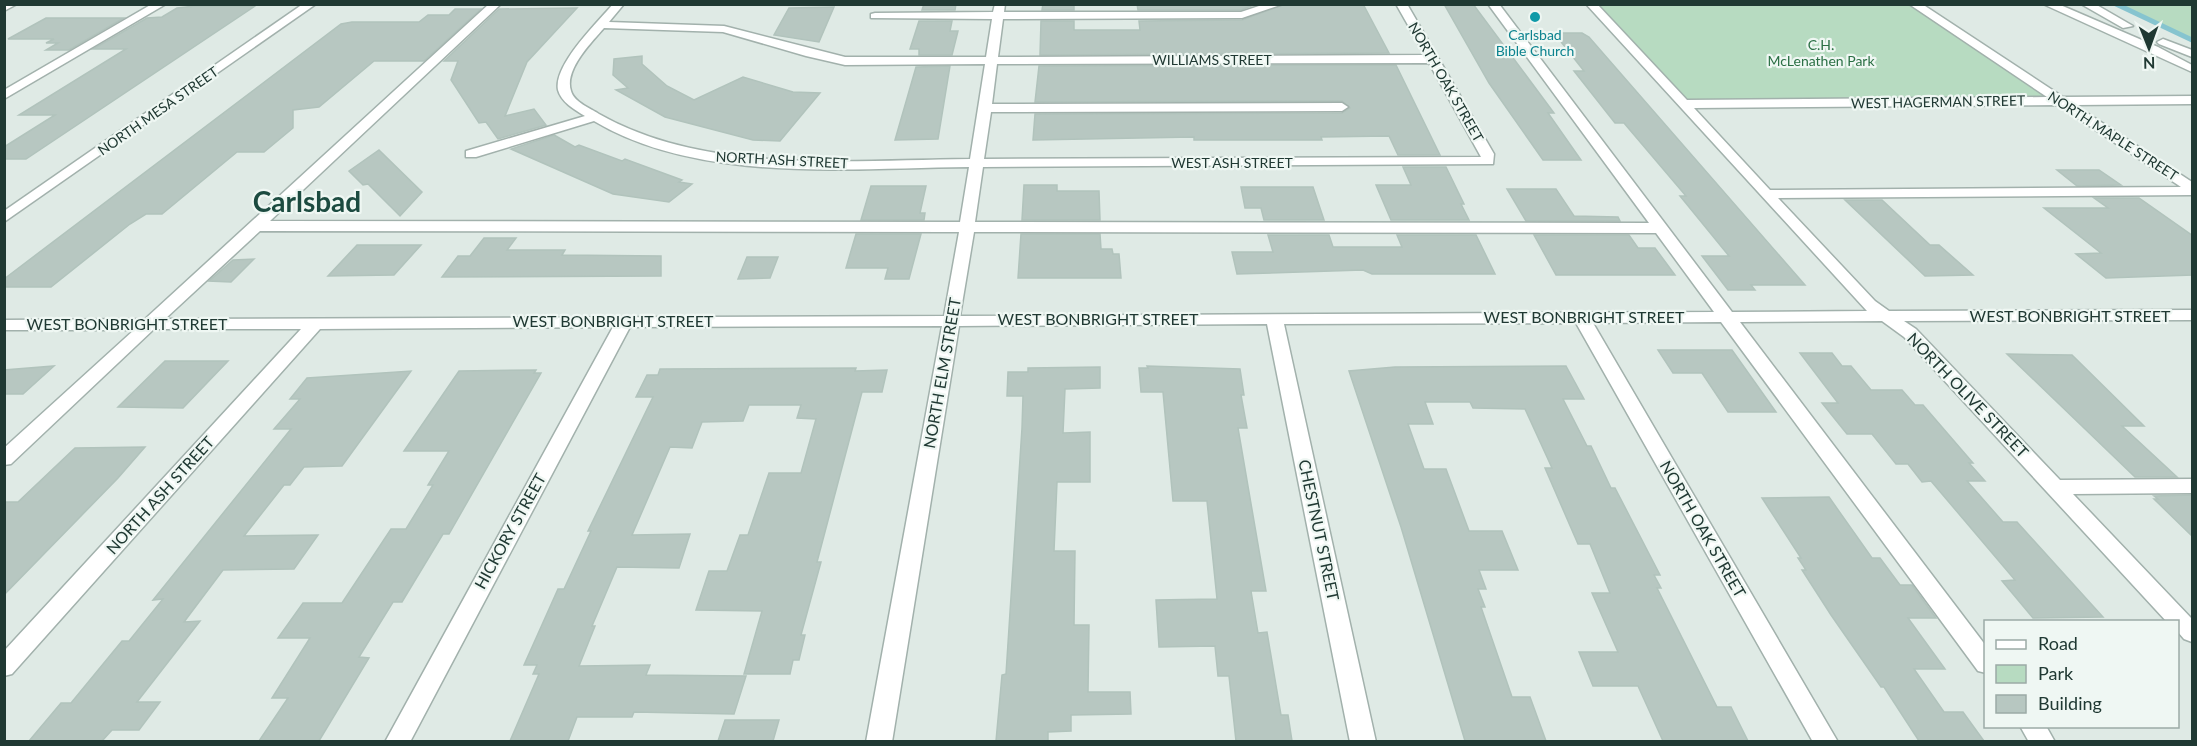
<svg xmlns="http://www.w3.org/2000/svg" width="2197" height="746" viewBox="0 0 2197 746" font-family="Lato,sans-serif">
<style>
.green{fill:#b7dbc1}
.lines{fill:none;stroke-linecap:round;stroke-linejoin:round}
.stream{stroke:#86c4cf;stroke-width:5}
.building{fill:#b7c7c1;stroke:#b1c3bc;stroke-width:1.5}
.minor-casing{stroke:#a2b1ac;stroke-width:3}
.minor{fill:#fff;fill-rule:evenodd}
.culture-dot{fill:#0f9aa8;stroke:#eff7f3;stroke-width:2}
.labels{text-anchor:middle;stroke-width:4.5;stroke-linejoin:round;paint-order:stroke}
.far-culture-label{font-size:14px;fill:#0d838f;stroke:#eff7f3}
.far-park-label{font-size:14px;fill:#2b7045;stroke:#eff7f3}
.far-street-label{font-size:14px;fill:#203933;stroke:#eff7f3}
.street-label{font-size:16px;fill:#203933;stroke:#eff7f3}
.town-label{font-size:28px;font-weight:bold;fill:#1c4b40;stroke:#eff7f3}
</style>
<rect width="100%" height="100%" fill="#dfeae5"/>
<g class="green">
<path d="M1591,5H1914L2060,100L1683,104Z"/>
<path d="M2116,5H2192V40Z"/>
</g>
<g class="lines">
<path class="stream" d="M2116,4L2192,40"/>
</g>
<g class="building">
<path d="M924,4H956L955,10H922Z"/>
<path d="M1043,4H1074V10H1042Z"/>
<path d="M1137,4H1256L1241,10H1138Z"/>
<path d="M1285,4H1363L1389,53L1040,55L1041,21H1074V30H1140L1139,21L1242,20Z"/>
<path d="M1444,4H1473L1554,113H1548L1581,160H1543L1489,83Z"/>
<path d="M195,6H255L26,159H4V147L55,115H19L126,49H93L147,18L162,17L177,8Z"/>
<path d="M834,7L819,42L774,35L789,8Z"/>
<path d="M577,8L527,62L505,116L534,109L546,125L498,139L486,122L479,123L451,80L458,61H444L499,9Z"/>
<path d="M455,9H481L424,61H374L319,107L293,110V128L264,152H237L162,214H146L130,224L51,287H4V279L341,24L352,22H419L428,15H449Z"/>
<path d="M46,18H124L69,50H46L58,43H46L54,39H8Z"/>
<path d="M919,21H952L950,31H958L952,55H919V49H910Z"/>
<path d="M1554,33H1582L1589,37L1805,285H1751L1755,290H1728L1702,256H1729L1680,196H1686L1624,123H1615L1574,71H1584Z"/>
<path d="M642,56V64L667,86L694,100L743,77L793,92L820,93L780,141L753,140L665,117L616,90L628,88L613,75L614,59Z"/>
<path d="M1396,65L1440,155H1398L1389,136L1321,137L1322,140H1194V137L1033,140L1035,114L1342,113L1350,108L1342,101L1035,102L1039,66Z"/>
<path d="M950,66L938,139L895,140L916,67Z"/>
<path d="M554,135L575,147L579,145L622,161L625,159L682,180L679,182L692,184L669,202L613,194L511,149Z"/>
<path d="M379,150L422,192L400,216L368,184L363,185L349,171Z"/>
<path d="M1403,167H1446L1464,204H1461L1469,220H1391L1376,185H1411Z"/>
<path d="M2057,170H2099L2121,185L2077,186Z"/>
<path d="M1024,185H1057V191H1099L1100,220H1022Z"/>
<path d="M871,186H926L920,213H925L924,220H861Z"/>
<path d="M1241,187H1313L1324,220H1264L1261,208H1245Z"/>
<path d="M1507,189H1556L1574,216L1618,217L1620,221H1526Z"/>
<path d="M2094,198H2139L2193,236V275L2106,278L2076,254L2101,253L2044,208H2108Z"/>
<path d="M1845,200H1882L1930,245H1939L1973,275L1925,276Z"/>
<path d="M856,234H921L909,279H885L888,268H846Z"/>
<path d="M1021,234H1100L1101,249H1112L1113,254H1119L1121,278H1018Z"/>
<path d="M1268,235H1329L1333,247H1402L1397,235H1476L1495,274H1372L1363,270L1237,274L1232,252H1273Z"/>
<path d="M1534,235H1629L1638,248H1655L1675,275H1556Z"/>
<path d="M484,238H516L507,250H565L562,255L661,256V276L442,277L458,256H470Z"/>
<path d="M357,245H421L394,275L328,276Z"/>
<path d="M747,257H778L770,278L738,279Z"/>
<path d="M254,259L231,282L209,281L233,260Z"/>
<path d="M1658,350H1732L1776,412H1728L1702,373H1673Z"/>
<path d="M1800,353H1832L1842,366H1851L1871,390H1902L1915,405H1923L1973,463H1969L1985,481H1967L2003,522H2017L2103,617L2033,618L2002,581L2015,580L1931,481L1922,482L1908,464H1896L1872,434H1847L1822,403H1838Z"/>
<path d="M2007,354L2072,355L2144,426H2122L2177,477H2135Z"/>
<path d="M165,361H228L183,408L118,407Z"/>
<path d="M54,366L23,394H4V370Z"/>
<path d="M1147,366L1240,369L1244,395H1241L1247,428H1238L1266,591H1251L1258,633L1267,632L1281,715H1288L1292,741H1236L1229,676H1218L1215,646L1159,647L1156,600L1217,599L1207,501H1173L1163,392H1141L1139,368H1148Z"/>
<path d="M1566,366L1584,399H1563L1587,446H1591L1611,488H1615L1660,575H1654L1661,588H1657L1717,707H1731L1748,741H1663L1638,686H1593L1579,652H1618L1592,593H1610L1590,544H1578L1545,468H1552L1525,409L1473,408L1470,402H1425L1433,424H1408L1424,469H1446L1469,531H1502L1518,570H1479L1486,589H1478L1485,607H1481L1512,697H1530L1546,741H1465L1401,527L1349,371L1395,367Z"/>
<path d="M1100,367V388L1065,389L1063,433L1090,432V482H1057L1054,551H1075L1074,625H1089L1088,692H1130L1131,714L1071,715V731L1048,732V741H996L1002,675L1006,674L1022,428L1023,396H1007L1008,372H1028V368Z"/>
<path d="M856,368L855,371L887,370L882,392H862L817,562H821L801,635H805L799,660H793L790,674H744L762,611L696,610L709,571H727L740,535H748L769,473H801L816,419L797,418L801,405H749L743,421L702,422L692,448L670,447L632,535L690,534L679,568L617,567L592,626H595L579,666L650,665L646,675L746,676L734,714L634,712L632,717H577L568,741H510L539,674H533L537,665H524L558,589H564L591,531H588L653,397H636L647,375H658L660,369Z"/>
<path d="M536,370L534,373H541L449,534H443L402,602H393L359,657L369,658L319,741H259L288,698H272L310,638H278L303,603H342L391,529H406L433,485H428L449,451H404L459,371Z"/>
<path d="M411,371L342,466L304,467L290,485H284L244,536L318,535L294,569L223,570L184,622L200,621L137,702H160L139,730H112L102,741H29L61,703H71L122,641H129L163,599L153,600L291,429H274L300,399H290L307,378Z"/>
<path d="M145,447L118,478L4,595V502H18L75,448Z"/>
<path d="M2193,495V537L2154,499H2158L2154,496Z"/>
<path d="M1829,497L1872,558H1880L1900,585H1912L1936,618H1908L1945,669H1914L1944,712H1963L1984,741H1919L1884,687H1881L1831,615L1802,570H1806L1798,558H1801L1762,498Z"/>
<path d="M725,720H779L773,741H718Z"/>
</g>
<g class="lines">
<defs>
<g id="minor">
<path d="M4,4H17L4,11Z"/>
<path d="M152,4H166L4,99V90Z"/>
<path d="M303,4H316L4,222V211Z"/>
<path d="M489,4H501L270,221L960,222L969,167C851,168 699,184 594,121L476,157H466V151L585,116C575,110 561,102 558,90C553,65 598,22 613,4H624L609,22L724,26L845,57H986L992,19L871,18V14L875,13L993,12L995,4H1005L1004,12H1241L1265,4H1283L1242,18L1003,19L998,57L1425,55L1396,4H1407L1494,154L1493,164L983,167L975,222L1649,223L1488,4H1499L1732,312L1867,311L1586,4H1597L1687,100L2047,97L1909,4H1922L2063,97L2192,96V104L2075,105L2192,182V195L1778,198L1875,301L1889,311L2192,310V320L1904,321L1916,329L2060,480L2192,479V493L2073,494L2192,619V642L2184,639L2178,632V622H2167L1904,337L1882,321L1740,322L1986,646V673L1978,671L1721,322L1593,323L1838,742H1813L1576,323L1284,324L1376,742H1350L1267,324L959,326L892,742H866L942,326L630,327L410,742H385L613,327L320,329L12,674L4,676V651L301,329H154L11,464L4,465V448L134,330H4V320L145,319ZM604,28L723,32L806,56L845,65L985,64L970,159C851,160 706,175 599,114C590,108 574,102 571,91C564,70 591,43 604,28ZM1429,63L1481,157L984,159L991,112L1342,111L1348,107L1342,103L992,104L997,64ZM2058,105L2181,187L1770,190L1694,108ZM260,231L959,232L944,316L165,319ZM974,232L1656,233L1714,312L960,316Z"/>
<path d="M2043,4H2058L2158,47L2192,65V72Z"/>
<path d="M2081,4H2095L2133,26L2123,28Z"/>
<path d="M2163,39L2192,50V57L2159,44L2157,42Z"/>
<path d="M2020,726H2046L2055,742H2029Z"/>
</g>
</defs>
<use href="#minor" class="minor-casing"/>
<use href="#minor" class="minor"/>
</g>
<circle class="culture-dot" cx="1535" cy="17" r="6"/>
<g class="labels">
<g class="far-culture-label">
<text x="1535" y="40">Carlsbad<tspan x="1535" dy="16">Bible Church</tspan></text>
</g>
<g class="far-park-label">
<text x="1821" y="50">C.H.<tspan x="1821" dy="16">McLenathen Park</tspan></text>
</g>
<g class="far-street-label">
<text x="1212" y="65">WILLIAMS STREET</text>
<text transform="translate(1446 82) rotate(60)" y="5">NORTH OAK STREET</text>
<text transform="translate(1938 102) rotate(-1)" y="5">WEST HAGERMAN STREET</text>
<text transform="translate(158 111) rotate(-35)" y="5">NORTH MESA STREET</text>
<text transform="translate(2113 136) rotate(33)" y="5">NORTH MAPLE STREET</text>
<text transform="translate(782 160) rotate(3)" y="5">NORTH ASH STREET</text>
<text x="1232" y="168">WEST ASH STREET</text>
</g>
<g class="street-label">
<text x="2070" y="322">WEST BONBRIGHT STREET</text>
<text x="1584" y="323">WEST BONBRIGHT STREET</text>
<text x="1098" y="325">WEST BONBRIGHT STREET</text>
<text x="613" y="327">WEST BONBRIGHT STREET</text>
<text x="127" y="330">WEST BONBRIGHT STREET</text>
<text transform="translate(942 373) rotate(-80)" y="6">NORTH ELM STREET</text>
<text transform="translate(1968 395) rotate(46)" y="6">NORTH OLIVE STREET</text>
<text transform="translate(160 495) rotate(-48)" y="6">NORTH ASH STREET</text>
<text transform="translate(1703 529) rotate(60)" y="6">NORTH OAK STREET</text>
<text transform="translate(1319 530) rotate(78)" y="6">CHESTNUT STREET</text>
<text transform="translate(510 531) rotate(-61)" y="6">HICKORY STREET</text>
</g>
<g class="town-label">
<text x="307" y="212">Carlsbad</text>
</g>
</g>
<rect width="2197" height="746" fill="none" stroke="#203933" stroke-width="12"/>
<rect x="1984" y="620" width="195" height="108" fill="#eff7f3" stroke="#9caba6" stroke-width="1.5"/>
<rect x="1996" y="640" width="30" height="9" fill="#ffffff" stroke="#9caba6" stroke-width="1.5"/>
<text x="2038" y="650" font-size="18" fill="#203933">Road</text>
<rect x="1996" y="665" width="30" height="18" fill="#b7dbc1" stroke="#9caba6" stroke-width="1.5"/>
<text x="2038" y="680" font-size="18" fill="#203933">Park</text>
<rect x="1996" y="695" width="30" height="18" fill="#b7c7c1" stroke="#9caba6" stroke-width="1.5"/>
<text x="2038" y="710" font-size="18" fill="#203933">Building</text>
<g transform="translate(2149 48) rotate(179)" stroke="#eff7f3" stroke-width="4.5" paint-order="stroke">
<path d="M0-4.5L10 22L0 15L-10 22Z" fill="#203933"/>
<text y="-9" font-size="16" font-weight="bold" text-anchor="middle" fill="#203933">N</text>
</g>
</svg>
